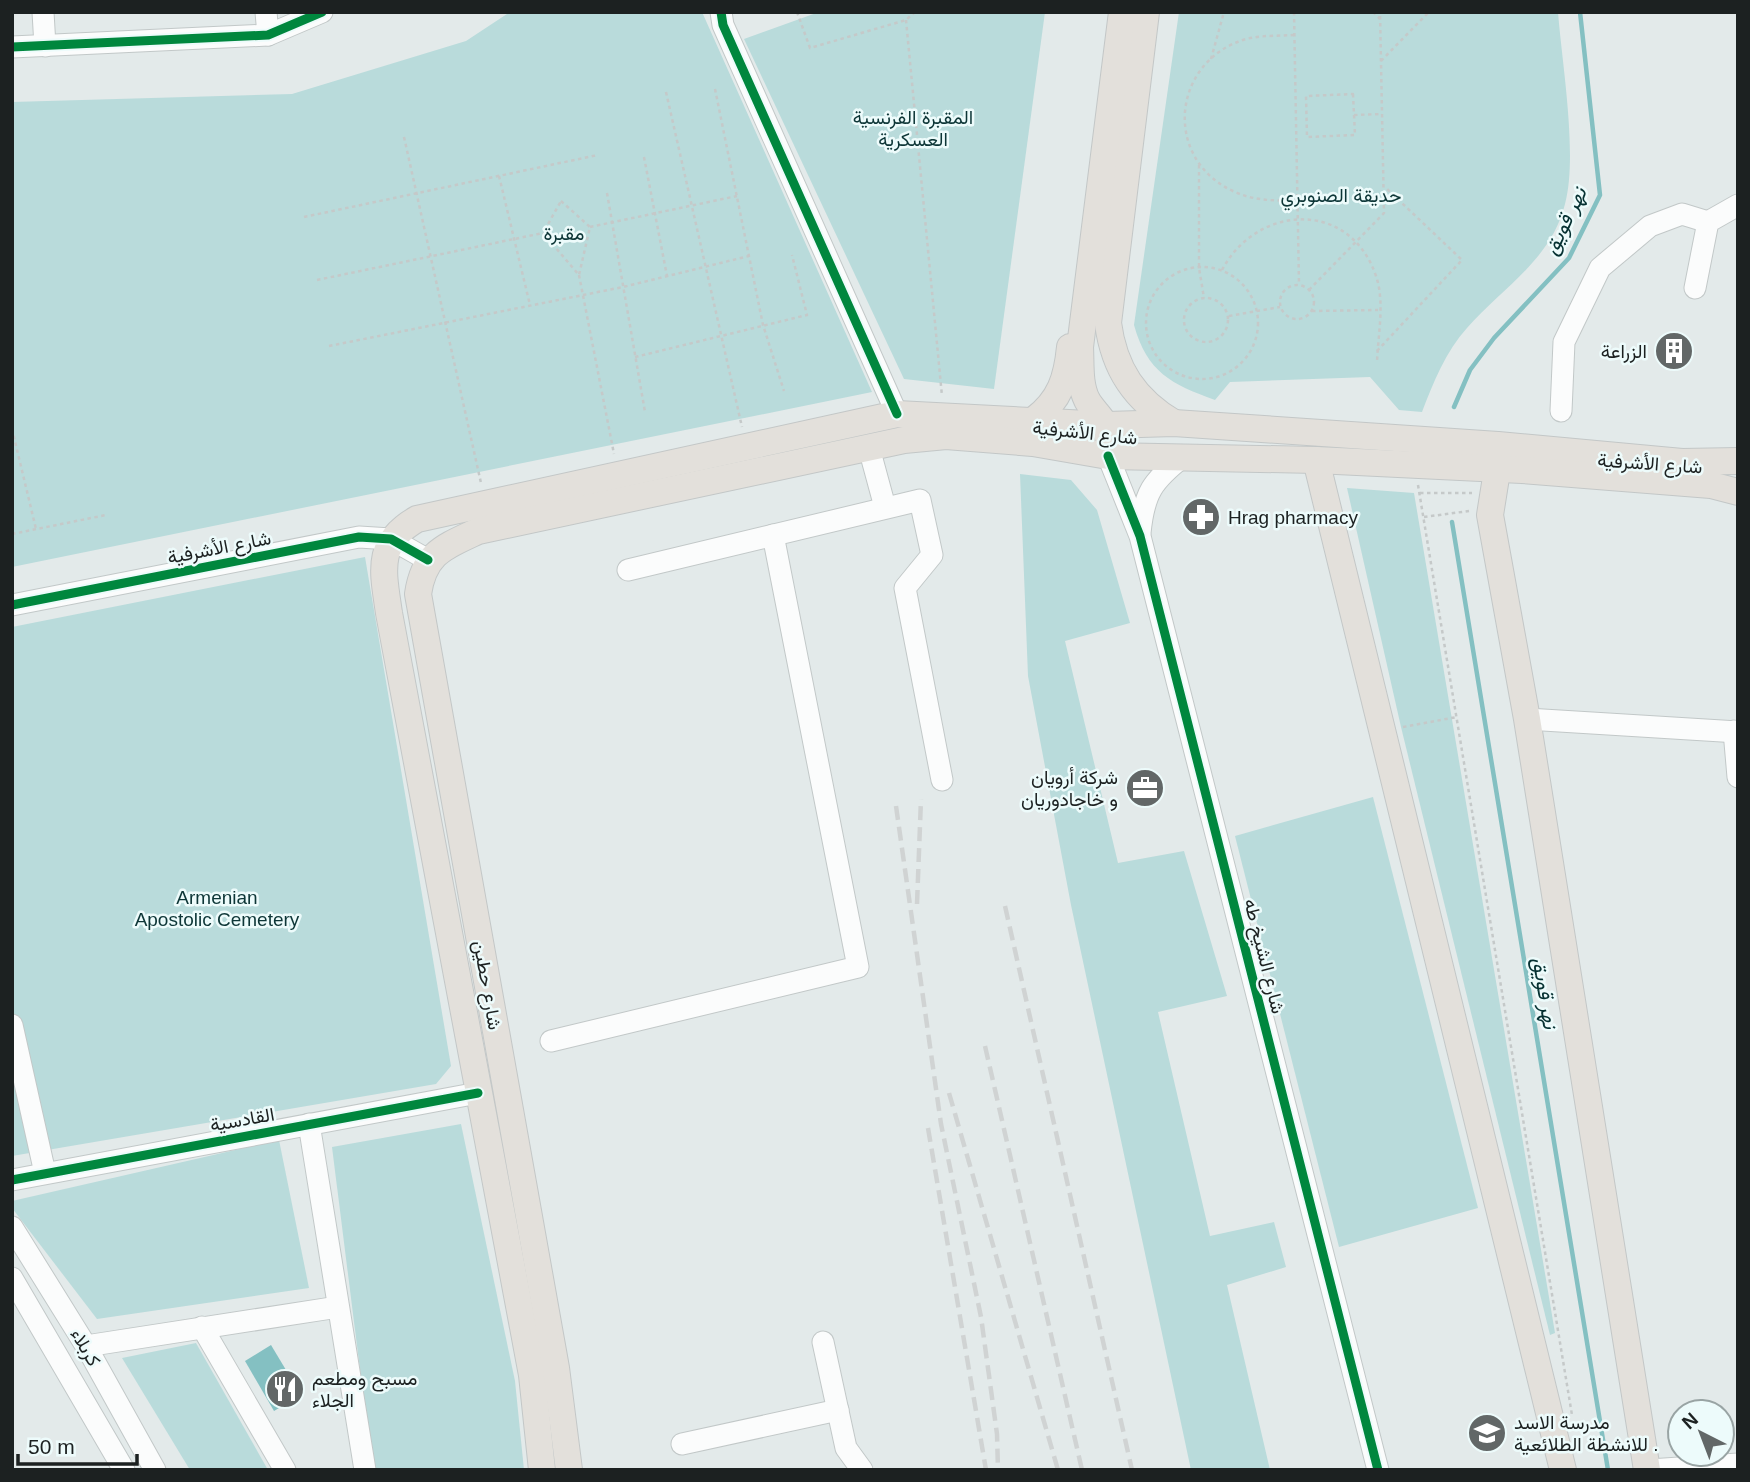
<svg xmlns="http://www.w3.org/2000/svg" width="1750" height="1482" viewBox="0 0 1750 1482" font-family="Helvetica,Vazirmatn,sans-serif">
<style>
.green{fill:#b9dbdb}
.water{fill:#84c0c2}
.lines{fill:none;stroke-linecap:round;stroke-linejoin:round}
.stream{stroke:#84c0c2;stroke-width:4.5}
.minor-casing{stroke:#c2c8c8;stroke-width:23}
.major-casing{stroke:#c3c7c7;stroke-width:28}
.path{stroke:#c5c9c9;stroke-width:2.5;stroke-dasharray:3.5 3.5;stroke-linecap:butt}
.minor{stroke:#fbfcfc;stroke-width:21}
.major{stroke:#e3e0db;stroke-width:26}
.rail{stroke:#d0d3d3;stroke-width:4.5;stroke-dasharray:14 7;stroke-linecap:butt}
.cycleway-casing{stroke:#edfbfb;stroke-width:13}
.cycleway{stroke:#00873e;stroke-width:9}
.labels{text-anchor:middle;stroke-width:5;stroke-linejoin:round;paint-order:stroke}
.park-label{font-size:19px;fill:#0d3637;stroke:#edfbfb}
.poi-label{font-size:19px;fill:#1c2121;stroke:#edfbfb;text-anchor:start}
.street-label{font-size:19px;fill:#1c2121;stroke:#edfbfb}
.water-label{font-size:21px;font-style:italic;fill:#063132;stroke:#edfbfb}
</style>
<rect width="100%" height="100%" fill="#e3eaea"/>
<g class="green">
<path d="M510,12H702L872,392L12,567V102L292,94L466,41Z"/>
<path d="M819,12H1045L994,389L904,379L744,39Z"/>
<path d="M1179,12H1558C1562,64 1578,156 1565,204C1551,260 1503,287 1467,328C1446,351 1433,383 1422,412L1399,410L1370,377L1230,382L1215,400C1171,384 1147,372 1134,325Z"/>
<path d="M1020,474L1071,480L1097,510L1130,623L1065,641L1118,863L1184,851L1227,996L1158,1012L1210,1236L1274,1222L1286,1267L1227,1285L1270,1470H1191L1071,905L1028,676Z"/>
<path d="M1347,488L1414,493L1555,1333L1550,1335L1401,727Z"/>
<path d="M365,557L451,1066L436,1084L12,1156V627Z"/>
<path d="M1373,797L1478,1208L1339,1247L1235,836Z"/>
<path d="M461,1124L515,1381L524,1470H376L368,1433L332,1147Z"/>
<path d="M279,1140L309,1288L97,1319L12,1208V1201Z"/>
<path d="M196,1343L268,1470H190L122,1358Z"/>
</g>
<path class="water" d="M271,1345L301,1395L274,1411L245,1361Z"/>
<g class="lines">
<g class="stream">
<path d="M1454,407L1470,370L1494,338L1569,258L1600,195L1580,12"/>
<path d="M1452,522L1608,1470"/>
</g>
<defs>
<g id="minor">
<path d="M43,12L45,46"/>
<path d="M266,12L268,35"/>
<path d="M721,12L723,25L897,414"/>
<path d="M12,47L268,35L322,12"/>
<path d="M1695,288L1708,222L1738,205"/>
<path d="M1561,411L1564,342L1600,268L1650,226L1682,214L1708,222"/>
<path d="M869,448L885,507"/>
<path d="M1108,456L1140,536L1378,1470"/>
<path d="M1140,533C1144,493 1152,481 1184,456"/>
<path d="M628,570L920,500L932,555L905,588L942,780"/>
<path d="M12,605L359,537L391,539L428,560"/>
<path d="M1527,719L1738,732"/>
<path d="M1734,731L1738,777"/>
<path d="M12,1025L45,1173"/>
<path d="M551,1041L858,967L773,535"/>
<path d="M309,1124L365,1470"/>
<path d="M12,1180L478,1093"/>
<path d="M12,1227L86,1346L155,1470"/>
<path d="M12,1278L124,1470"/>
<path d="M202,1327L285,1470"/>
<path d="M823,1342L846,1448L862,1470"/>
<path d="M86,1346L338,1307"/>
<path d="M682,1444L838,1410"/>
<path d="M1650,1470L1738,1464"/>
</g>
<g id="major">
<path d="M1146,12L1108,323C1114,369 1135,400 1174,423"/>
<path d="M1035,419C1060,400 1067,378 1070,347"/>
<path d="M1107,434C1106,419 1094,413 1087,400C1079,384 1081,365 1080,347L1122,12"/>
<path d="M1316,460L1563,1470"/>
<path d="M1497,471L1490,515L1527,719L1647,1470"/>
<path d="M542,1470L532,1375L389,613C383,571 375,543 417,519L897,414L1107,425L1174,423L1498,445L1682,462L1738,461"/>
<path d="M569,1470L556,1368L418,594C424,553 444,547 478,531L904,440L946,436L1033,443L1108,456L1316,460L1522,470L1711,485L1738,492"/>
</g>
</defs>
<use href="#minor" class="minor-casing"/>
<use href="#major" class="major-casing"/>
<g class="path">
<path d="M797,12L810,48L906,20L915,12"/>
<path d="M1294,12L1299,285"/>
<path d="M1373,12L1380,19"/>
<path d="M906,20L942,396"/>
<path d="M1294,35C1279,36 1262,35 1246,39C1171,61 1162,160 1235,192C1255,201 1276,201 1298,200"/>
<path d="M1211,59L1224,12"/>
<path d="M1381,61L1429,12"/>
<path d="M715,89L763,325L784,391"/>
<path d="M666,92L742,427"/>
<path d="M1353,94L1355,135L1307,137L1306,96Z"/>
<path d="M1354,115L1382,114"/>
<path d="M404,137L481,483"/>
<path d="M644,157L667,276"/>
<path d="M1199,165V268L1204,298"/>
<path d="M499,176L530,305"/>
<path d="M607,193L645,412"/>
<path d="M561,201L590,227L579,275L543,233Z"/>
<path d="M304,217L598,155"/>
<path d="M590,227L737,196"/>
<circle cx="1202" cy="323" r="56"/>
<path d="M1222,270C1257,204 1350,199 1376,276C1385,302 1378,335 1377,362"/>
<path d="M579,275L614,454"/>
<path d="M317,280L543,233"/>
<circle cx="1297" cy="302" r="17"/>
<path d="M1309,290L1384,213L1380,12"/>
<circle cx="1206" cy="320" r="22"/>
<path d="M1312,311L1378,310"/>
<path d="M1229,316L1280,307"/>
<path d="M329,346L623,287L749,256"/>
<path d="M1377,351L1462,260L1385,187"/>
<path d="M635,357L807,315L792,255"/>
<path d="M12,429L36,529"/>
<path d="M1418,485L1572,1415"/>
<path d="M1420,493H1472"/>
<path d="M1424,517L1469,511"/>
<path d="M12,534L106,515"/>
<path d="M1403,727L1457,717"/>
</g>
<use href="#minor" class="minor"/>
<use href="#major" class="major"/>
<g class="rail">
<path d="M896,806L941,1124L981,1317L997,1434L998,1470"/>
<path d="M917,904L921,799"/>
<path d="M1005,906L1132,1470"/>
<path d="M985,1046L1082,1470"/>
<path d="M949,1093L1058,1470"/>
<path d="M928,1128L986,1470"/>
</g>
<defs>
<g id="cycleway">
<path d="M721,12L723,25L897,414"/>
<path d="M12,47L268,35L322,12"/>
<path d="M1108,456L1140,536L1378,1470"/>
<path d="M12,605L359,537L391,539L428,560"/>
<path d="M12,1180L478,1093"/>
</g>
</defs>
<use href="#cycleway" class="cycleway-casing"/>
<use href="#cycleway" class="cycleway"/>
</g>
<defs>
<symbol id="building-disc" viewBox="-11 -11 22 22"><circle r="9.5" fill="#626767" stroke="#edfbfb"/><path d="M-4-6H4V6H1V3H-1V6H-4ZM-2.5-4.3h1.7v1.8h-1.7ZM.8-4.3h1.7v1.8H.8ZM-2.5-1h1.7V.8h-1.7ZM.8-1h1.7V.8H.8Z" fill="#fff"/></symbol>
<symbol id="pharmacy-disc" viewBox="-11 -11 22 22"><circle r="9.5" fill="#626767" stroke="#edfbfb"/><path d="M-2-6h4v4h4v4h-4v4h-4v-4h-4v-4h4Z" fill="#fff"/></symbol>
<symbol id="office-disc" viewBox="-11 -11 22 22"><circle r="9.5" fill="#626767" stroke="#edfbfb"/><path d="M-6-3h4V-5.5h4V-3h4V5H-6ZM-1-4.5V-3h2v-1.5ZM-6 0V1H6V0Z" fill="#fff"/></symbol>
<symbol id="restaurant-disc" viewBox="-11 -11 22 22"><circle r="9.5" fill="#626767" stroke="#edfbfb"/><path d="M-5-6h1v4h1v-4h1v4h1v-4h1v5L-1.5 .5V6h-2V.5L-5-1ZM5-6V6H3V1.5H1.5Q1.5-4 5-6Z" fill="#fff"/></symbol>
<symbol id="school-disc" viewBox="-11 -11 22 22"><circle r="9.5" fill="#626767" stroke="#edfbfb"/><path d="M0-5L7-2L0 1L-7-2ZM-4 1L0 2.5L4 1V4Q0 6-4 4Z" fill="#fff"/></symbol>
</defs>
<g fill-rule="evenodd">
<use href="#building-disc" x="1652" y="329" width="44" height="44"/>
<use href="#pharmacy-disc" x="1179" y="495" width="44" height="44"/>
<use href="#office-disc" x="1123" y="766" width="44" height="44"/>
<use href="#restaurant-disc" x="263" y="1367" width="44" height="44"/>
<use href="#school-disc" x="1465" y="1411" width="44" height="44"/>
</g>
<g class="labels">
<g class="park-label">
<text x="913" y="124">المقبرة الفرنسية<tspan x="913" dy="22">العسكرية</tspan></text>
<text x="1341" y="202">حديقة الصنوبري</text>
<text x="564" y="240">مقبرة</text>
<text x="217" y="904">Armenian<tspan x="217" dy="22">Apostolic Cemetery</tspan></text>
</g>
<g class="poi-label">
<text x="1647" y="358" text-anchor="end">الزراعة</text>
<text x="1228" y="524">Hrag pharmacy</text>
<text x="1118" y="784" text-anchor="end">شركة أرويان<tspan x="1118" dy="22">و خاجادوريان</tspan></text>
<text x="312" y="1385">مسبح ومطعم<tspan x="312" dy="22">الجلاء</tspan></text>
<text x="1514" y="1429">مدرسة الاسد<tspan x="1514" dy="22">للانشطة الطلائعية .</tspan></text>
</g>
<g class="street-label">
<text transform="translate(1085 432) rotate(6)" y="7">شارع الأشرفية</text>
<text transform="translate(1650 463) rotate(4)" y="7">شارع الأشرفية</text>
<text transform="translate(219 547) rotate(-11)" y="7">شارع الأشرفية</text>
<text transform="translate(1265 956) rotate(76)" y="7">شارع الشيخ طه</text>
<text transform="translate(488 985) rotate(80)" y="7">شارع حطين</text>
<text transform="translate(242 1119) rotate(-10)" y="7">القادسية</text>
<text transform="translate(86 1347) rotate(60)" y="7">كربلاء</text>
</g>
<g class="water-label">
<text transform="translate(1565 221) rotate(-64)" y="7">نهر قويق</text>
<text transform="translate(1545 993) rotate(81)" y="7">نهر قويق</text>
</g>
</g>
<rect width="1750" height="1482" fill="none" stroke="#1c2121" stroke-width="28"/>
<g transform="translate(1701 1433) rotate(318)"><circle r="33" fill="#edfbfb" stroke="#99a4a4" stroke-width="2"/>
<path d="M0-5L12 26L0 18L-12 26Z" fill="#626767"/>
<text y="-10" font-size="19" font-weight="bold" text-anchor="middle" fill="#1c2121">N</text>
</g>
<path d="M18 1454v10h119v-10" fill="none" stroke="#1c2121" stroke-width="3.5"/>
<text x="28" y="1454" font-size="21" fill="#1c2121" stroke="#edfbfb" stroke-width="5" paint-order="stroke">50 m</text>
</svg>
